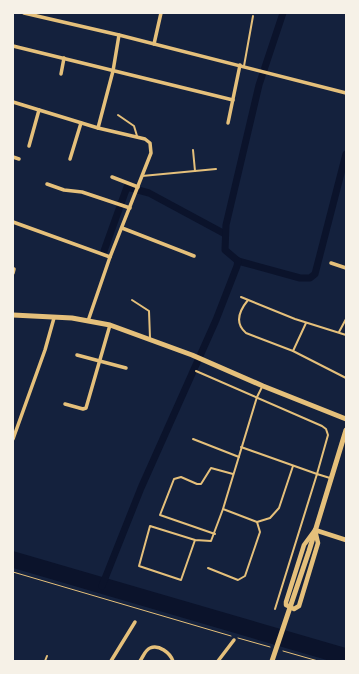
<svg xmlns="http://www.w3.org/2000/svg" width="359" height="674" viewBox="0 0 359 674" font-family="'DM Sans',sans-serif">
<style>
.water{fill:#0b132b}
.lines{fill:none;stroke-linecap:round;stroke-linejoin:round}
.canal{stroke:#0b132b;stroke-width:7}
.path{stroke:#e5c07b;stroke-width:1}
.service{stroke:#e5c07b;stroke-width:2}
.minor{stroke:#e5c07b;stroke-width:3.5}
.tertiary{stroke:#e5c07b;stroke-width:4.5}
.secondary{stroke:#e5c07b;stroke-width:5}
</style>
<rect width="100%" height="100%" fill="#14213d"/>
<path class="water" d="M13,551L346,648V661H330L13,568Z"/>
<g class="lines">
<g class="canal">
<path d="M104,251L127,187L149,193L225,234"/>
<path d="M238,261L300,278H310L315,274L346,154"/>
<path d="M102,586L141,488L216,320L237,266L238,261L225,250L226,225L259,85L283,13"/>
</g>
<g class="path">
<path d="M13,572L231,636"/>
<path d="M238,638L270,647"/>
<path d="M283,651L318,661"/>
</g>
<g class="service">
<path d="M244,66L253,16"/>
<path d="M118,115L134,126L137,136"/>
<path d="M193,150L195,171"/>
<path d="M142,176L216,169"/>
<path d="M241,297L295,319L346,335"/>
<path d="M132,300L149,311L150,338"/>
<path d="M248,300C239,311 234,323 246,333L293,351"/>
<path d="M306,323L293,351L346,378"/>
<path d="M339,332L346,319"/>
<path d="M196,371L322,426L326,429L328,435L317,474L241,447"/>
<path d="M193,439L239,457"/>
<path d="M257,522L270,518L279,508L293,466"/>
<path d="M215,534L160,515L174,479L181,477L197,484H201L211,468L233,474"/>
<path d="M195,540L181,580L139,566L150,526L195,540L211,541L223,509L257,397L262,387"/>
<path d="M208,568L238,580L245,576L260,532L257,522L223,509"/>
<path d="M275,609L317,474L330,478"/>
<path d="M45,661L47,656"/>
</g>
<g class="minor">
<path d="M24,13L119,35L346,93"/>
<path d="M154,44L161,13"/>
<path d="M13,46L233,100"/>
<path d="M61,74L64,58"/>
<path d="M13,102L98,128L145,139L150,143L151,153L110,257L88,321"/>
<path d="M228,123L240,65"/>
<path d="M98,128L113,71L119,35"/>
<path d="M29,146L39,110"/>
<path d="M13,157L19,159"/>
<path d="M70,159L81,123"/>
<path d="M112,177L138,187"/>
<path d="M47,184L64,190L82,192L130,208"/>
<path d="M13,222L110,257"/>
<path d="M122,228L194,256"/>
<path d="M331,263L346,268"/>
<path d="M13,273L14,269"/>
<path d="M77,355L126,368"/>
<path d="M65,404L83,409L86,408L110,325"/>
<path d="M13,439L45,350L54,318"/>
<path d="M111,661L135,622"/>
<path d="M140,661C143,657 145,650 150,648C159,644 170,653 173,661"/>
<path d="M218,661L234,640"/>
</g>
<g class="tertiary">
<path d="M315,530L318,543L299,606L294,609L286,605V602L304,545Z"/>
<path d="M315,530L346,540"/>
</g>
<g class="secondary">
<path d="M13,315L72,318L110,325L192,355L263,386L346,419"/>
<path d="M272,661L309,551L346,430"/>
</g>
</g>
<rect width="359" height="674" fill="none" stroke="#f6f1e7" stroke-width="28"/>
</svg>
